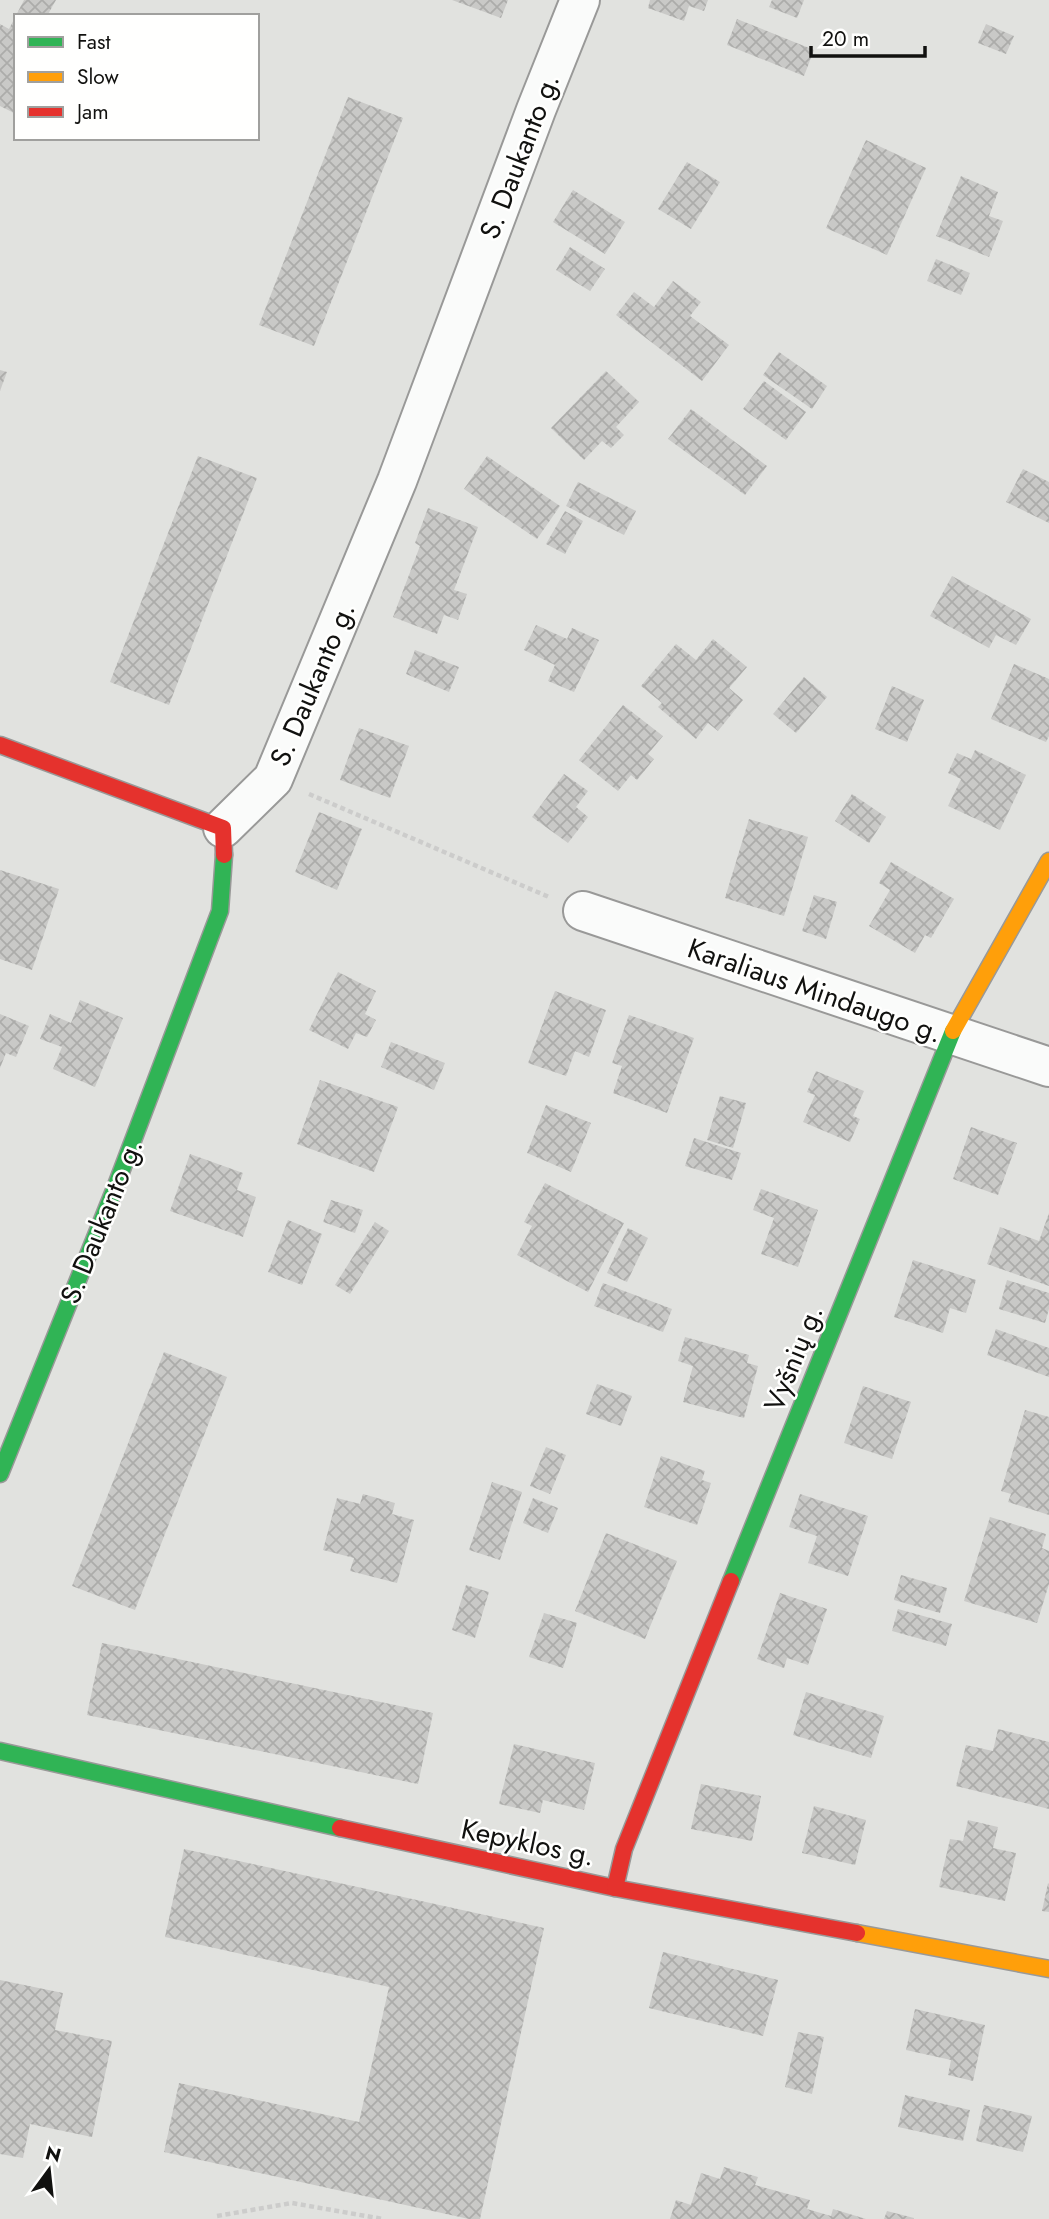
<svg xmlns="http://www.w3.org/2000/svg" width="1049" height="2219" viewBox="0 0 1049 2219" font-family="Jost,sans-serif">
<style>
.building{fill:url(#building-cross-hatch)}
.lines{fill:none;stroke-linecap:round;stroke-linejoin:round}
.street-casing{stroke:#999998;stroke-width:42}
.fast-casing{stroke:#999998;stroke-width:19}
.slow-casing{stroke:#999998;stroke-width:19}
.jam-casing{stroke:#999998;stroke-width:19}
.path{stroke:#cccccb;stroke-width:4.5;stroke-dasharray:5 3.5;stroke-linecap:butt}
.street{stroke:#fafbfa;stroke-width:38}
.fast{stroke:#30b455;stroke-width:16}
.slow{stroke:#ff9f0a;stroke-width:16}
.jam{stroke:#e5322d;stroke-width:16}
.labels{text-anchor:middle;stroke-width:5;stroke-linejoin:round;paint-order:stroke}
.street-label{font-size:28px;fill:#11110f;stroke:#fffffe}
</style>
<defs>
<pattern id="building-cross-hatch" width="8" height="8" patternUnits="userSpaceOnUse" patternTransform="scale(1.75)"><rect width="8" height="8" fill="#c9c9c7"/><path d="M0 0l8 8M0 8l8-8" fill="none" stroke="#acacaa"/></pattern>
</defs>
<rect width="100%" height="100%" fill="#e1e2df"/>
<g class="building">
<path d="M24,0H56L47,16H16V114L0,106V24L9,29Z"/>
<path d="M452,0H508L501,18Z"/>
<path d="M650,0H708L704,11L689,6L684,21L648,8Z"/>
<path d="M772,0H804L797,18L769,7Z"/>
<path d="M737,19L814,50L804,76L727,45Z"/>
<path d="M986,24L1014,36L1006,54L978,43Z"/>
<path d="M348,97L403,118L314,346L259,325Z"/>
<path d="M866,140L926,168L887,255L826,228Z"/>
<path d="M687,162L720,182L691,229L658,209Z"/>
<path d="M961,176L998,192L989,216L1003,221L989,257L936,236Z"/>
<path d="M573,190L625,222L605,254L553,222Z"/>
<path d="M570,247L605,269L590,291L556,270Z"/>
<path d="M936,259L970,273L961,295L927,281Z"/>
<path d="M673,281L701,302L690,316L729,345L702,381L616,315L634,292L654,307Z"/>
<path d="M779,352L827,386L812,409L763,375Z"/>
<path d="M0,370L7,372L0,391Z"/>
<path d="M606,371L639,402L616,427L624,435L611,448L602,441L584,460L551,428Z"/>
<path d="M764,381L806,412L786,440L743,409Z"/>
<path d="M691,409L767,466L745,495L668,439Z"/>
<path d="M198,456L257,478L169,705L110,682Z"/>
<path d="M487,456L560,506L537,539L464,489Z"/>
<path d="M1023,469L1049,482V523L1006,502Z"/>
<path d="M578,482L636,511L624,535L566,506Z"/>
<path d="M428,508L478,527L454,590L467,594L458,620L444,615L437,634L393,617L420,546L415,543Z"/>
<path d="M565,511L583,521L565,554L546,544Z"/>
<path d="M952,576L1031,619L1016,645L996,635L989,648L930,616Z"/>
<path d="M536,625L567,639L572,628L599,640L574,692L548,681L555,665L524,650Z"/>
<path d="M713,639L747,667L729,688L743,700L718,731L708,723L696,739L658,707L662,703L641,686L676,644L696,660Z"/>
<path d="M415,650L459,667L449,692L406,674Z"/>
<path d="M1014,664L1049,679V736L1046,742L991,719Z"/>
<path d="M804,677L827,697L796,733L773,714Z"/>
<path d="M892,686L924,700L907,742L875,729Z"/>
<path d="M623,705L663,736L648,754L654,759L637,780L631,775L618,791L579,760Z"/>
<path d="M359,728L409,746L390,798L340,780Z"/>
<path d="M975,750L1026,775L1000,830L948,806L961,779L948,773L957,753L971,759Z"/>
<path d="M564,774L588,791L576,807L588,817L568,843L532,817Z"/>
<path d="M852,794L886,817L869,843L835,821Z"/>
<path d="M319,812L362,829L337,890L295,872Z"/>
<path d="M749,819L808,837L784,916L725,898Z"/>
<path d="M891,862L954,899L931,938L925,935L915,953L869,926L890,890L879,883Z"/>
<path d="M0,870L59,889L32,970L0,959Z"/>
<path d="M814,895L837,902L826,939L802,931Z"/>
<path d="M338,972L376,991L365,1014L376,1020L367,1037L356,1033L348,1049L309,1030Z"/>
<path d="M555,991L606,1010L589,1057L575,1051L566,1076L528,1063Z"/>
<path d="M80,1000L123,1018L95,1087L53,1069L62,1047L40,1039L50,1014L71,1023Z"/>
<path d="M0,1014L29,1026L16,1057L6,1053L0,1068Z"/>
<path d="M629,1015L694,1038L667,1113L613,1093L622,1066L612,1063Z"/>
<path d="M391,1042L445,1063L434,1090L381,1067Z"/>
<path d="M816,1071L864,1091L853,1116L860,1119L850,1142L803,1122L815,1095L807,1092Z"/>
<path d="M320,1080L398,1107L374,1172L297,1144Z"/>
<path d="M720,1096L746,1103L733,1148L707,1140Z"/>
<path d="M546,1105L591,1123L571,1172L527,1153Z"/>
<path d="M971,1127L1017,1143L998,1195L953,1179Z"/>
<path d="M694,1138L741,1153L732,1180L685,1166Z"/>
<path d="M190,1154L243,1173L237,1190L256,1197L243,1237L170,1211Z"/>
<path d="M545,1183L624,1223L588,1292L517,1255L532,1226L524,1222Z"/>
<path d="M761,1189L818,1210L798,1267L761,1254L774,1218L753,1210Z"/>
<path d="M331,1200L363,1210L355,1233L323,1222Z"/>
<path d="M1049,1213V1286L987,1264L1000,1227L1039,1241Z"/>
<path d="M288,1220L322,1234L302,1285L268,1272Z"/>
<path d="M375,1222L389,1231L350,1294L335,1285Z"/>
<path d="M628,1228L648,1238L627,1282L607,1273Z"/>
<path d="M913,1260L976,1280L966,1313L950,1308L943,1333L894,1317Z"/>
<path d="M1007,1280L1049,1293V1309L1045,1323L999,1309Z"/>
<path d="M603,1283L672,1309L663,1332L594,1306Z"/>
<path d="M996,1329L1049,1348V1377L987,1355Z"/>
<path d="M685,1337L749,1355L747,1363L758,1366L744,1418L683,1402L693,1366L678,1361Z"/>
<path d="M164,1352L227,1377L135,1610L72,1586Z"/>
<path d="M597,1384L632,1396L621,1426L586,1414Z"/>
<path d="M863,1386L911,1402L892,1459L844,1443Z"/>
<path d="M1025,1410L1049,1417V1515L1008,1502L1011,1494L1001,1491Z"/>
<path d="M546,1447L566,1455L550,1494L530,1486Z"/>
<path d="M661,1456L705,1471L702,1480L711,1483L697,1525L644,1507Z"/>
<path d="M492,1482L522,1492L500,1560L469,1550Z"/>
<path d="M363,1494L395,1503L392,1514L414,1520L397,1583L350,1571L354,1558L323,1550L337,1498L360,1504Z"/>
<path d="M800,1494L868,1516L848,1576L808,1563L817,1536L789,1527Z"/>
<path d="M533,1498L558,1508L548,1533L523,1523Z"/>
<path d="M990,1517L1046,1534L1042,1548L1049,1551V1584L1037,1623L964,1601Z"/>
<path d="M606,1533L677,1561L645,1639L575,1611Z"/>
<path d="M901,1575L947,1588L940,1613L894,1600Z"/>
<path d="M466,1585L489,1592L475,1638L452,1630Z"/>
<path d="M780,1593L827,1609L808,1665L787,1658L784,1668L757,1659Z"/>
<path d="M898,1609L952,1624L946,1646L892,1631Z"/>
<path d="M544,1613L577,1623L563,1668L529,1657Z"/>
<path d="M102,1643L433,1713L418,1784L87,1715Z"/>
<path d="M806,1692L884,1716L871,1758L793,1735Z"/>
<path d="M998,1729L1049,1742V1809L956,1786L966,1745L993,1751Z"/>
<path d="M514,1744L595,1763L584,1810L543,1800L540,1813L499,1804Z"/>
<path d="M701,1784L761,1796L752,1841L691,1829Z"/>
<path d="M814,1806L866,1820L855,1865L802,1853Z"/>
<path d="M968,1820L998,1827L993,1848L1016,1853L1005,1901L939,1887L950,1839L963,1841Z"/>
<path d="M184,1849L544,1928L480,2219H469L164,2152L179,2083L359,2122L389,1987L165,1937Z"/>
<path d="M1048,1883L1049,1884V1912L1042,1911Z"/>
<path d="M663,1952L778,1980L763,2036L649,2008Z"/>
<path d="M0,1980L63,1993L55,2030L112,2041L92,2137L30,2124L23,2158L0,2154Z"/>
<path d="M915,2009L985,2025L973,2081L948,2075L951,2060L906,2050Z"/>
<path d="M798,2032L824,2037L812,2094L785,2087Z"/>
<path d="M905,2095L970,2110L963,2141L898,2127Z"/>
<path d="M984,2105L1032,2116L1023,2152L976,2141Z"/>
<path d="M724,2167L758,2177L755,2185L810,2200L807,2209L831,2216L833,2209L866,2219H670L676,2200L691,2205L701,2173L720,2179Z"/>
<path d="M887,2211L914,2218V2219H884Z"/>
</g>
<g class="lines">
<defs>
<g id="street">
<path d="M223,828L273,779L397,481L536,110L580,0"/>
<path d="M583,911L1049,1067"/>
</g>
<g id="fast">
<path d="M0,1474L115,1188L220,911L224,855"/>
<path d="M731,1581L953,1031"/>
<path d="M0,1751L340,1828"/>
</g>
<g id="slow">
<path d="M953,1031L1049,861"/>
<path d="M857,1933L1049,1969"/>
</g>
<g id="jam">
<path d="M0,745L223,828L224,855"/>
<path d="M340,1828L615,1888L857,1933"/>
<path d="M615,1888L624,1849L731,1581"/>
</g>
</defs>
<use href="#street" class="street-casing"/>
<use href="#fast" class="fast-casing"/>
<use href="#slow" class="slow-casing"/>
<use href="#jam" class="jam-casing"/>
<g class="path">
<path d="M309,794L549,897"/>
<path d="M217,2216L292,2203L383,2219"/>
</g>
<use href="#street" class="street"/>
<use href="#fast" class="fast"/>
<use href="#slow" class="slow"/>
<use href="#jam" class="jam"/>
</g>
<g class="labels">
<g class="street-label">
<text transform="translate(519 156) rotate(-69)" y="10">S. Daukanto g.</text>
<text transform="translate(312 684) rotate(-67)" y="10">S. Daukanto g.</text>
<text transform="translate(815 990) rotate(19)" y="10">Karaliaus Mindaugo g.</text>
<text transform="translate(101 1221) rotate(-68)" y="10">S. Daukanto g.</text>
<text transform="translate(793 1358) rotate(-68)" y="10">Vyšnių g.</text>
<text transform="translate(528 1842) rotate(12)" y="10">Kepyklos g.</text>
</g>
</g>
<rect x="14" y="14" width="245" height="126" fill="#fffffe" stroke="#a0a09e" stroke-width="2"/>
<rect x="28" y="37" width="35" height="10" fill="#30b455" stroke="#a0a09e" stroke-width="2"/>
<text x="77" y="49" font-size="21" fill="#11110f">Fast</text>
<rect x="28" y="72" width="35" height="10" fill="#ff9f0a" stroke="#a0a09e" stroke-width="2"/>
<text x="77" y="84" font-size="21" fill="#11110f">Slow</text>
<rect x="28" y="107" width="35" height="10" fill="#e5322d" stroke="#a0a09e" stroke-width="2"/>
<text x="77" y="119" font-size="21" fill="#11110f">Jam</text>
<g transform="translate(49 2170) rotate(15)" stroke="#fffffe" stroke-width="5" paint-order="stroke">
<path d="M0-5L12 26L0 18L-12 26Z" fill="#11110f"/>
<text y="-10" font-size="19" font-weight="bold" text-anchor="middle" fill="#11110f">N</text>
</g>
<path d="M811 46v10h114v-10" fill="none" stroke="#11110f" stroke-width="3.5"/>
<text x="822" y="46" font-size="21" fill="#11110f" stroke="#fffffe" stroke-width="5" paint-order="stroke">20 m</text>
</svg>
